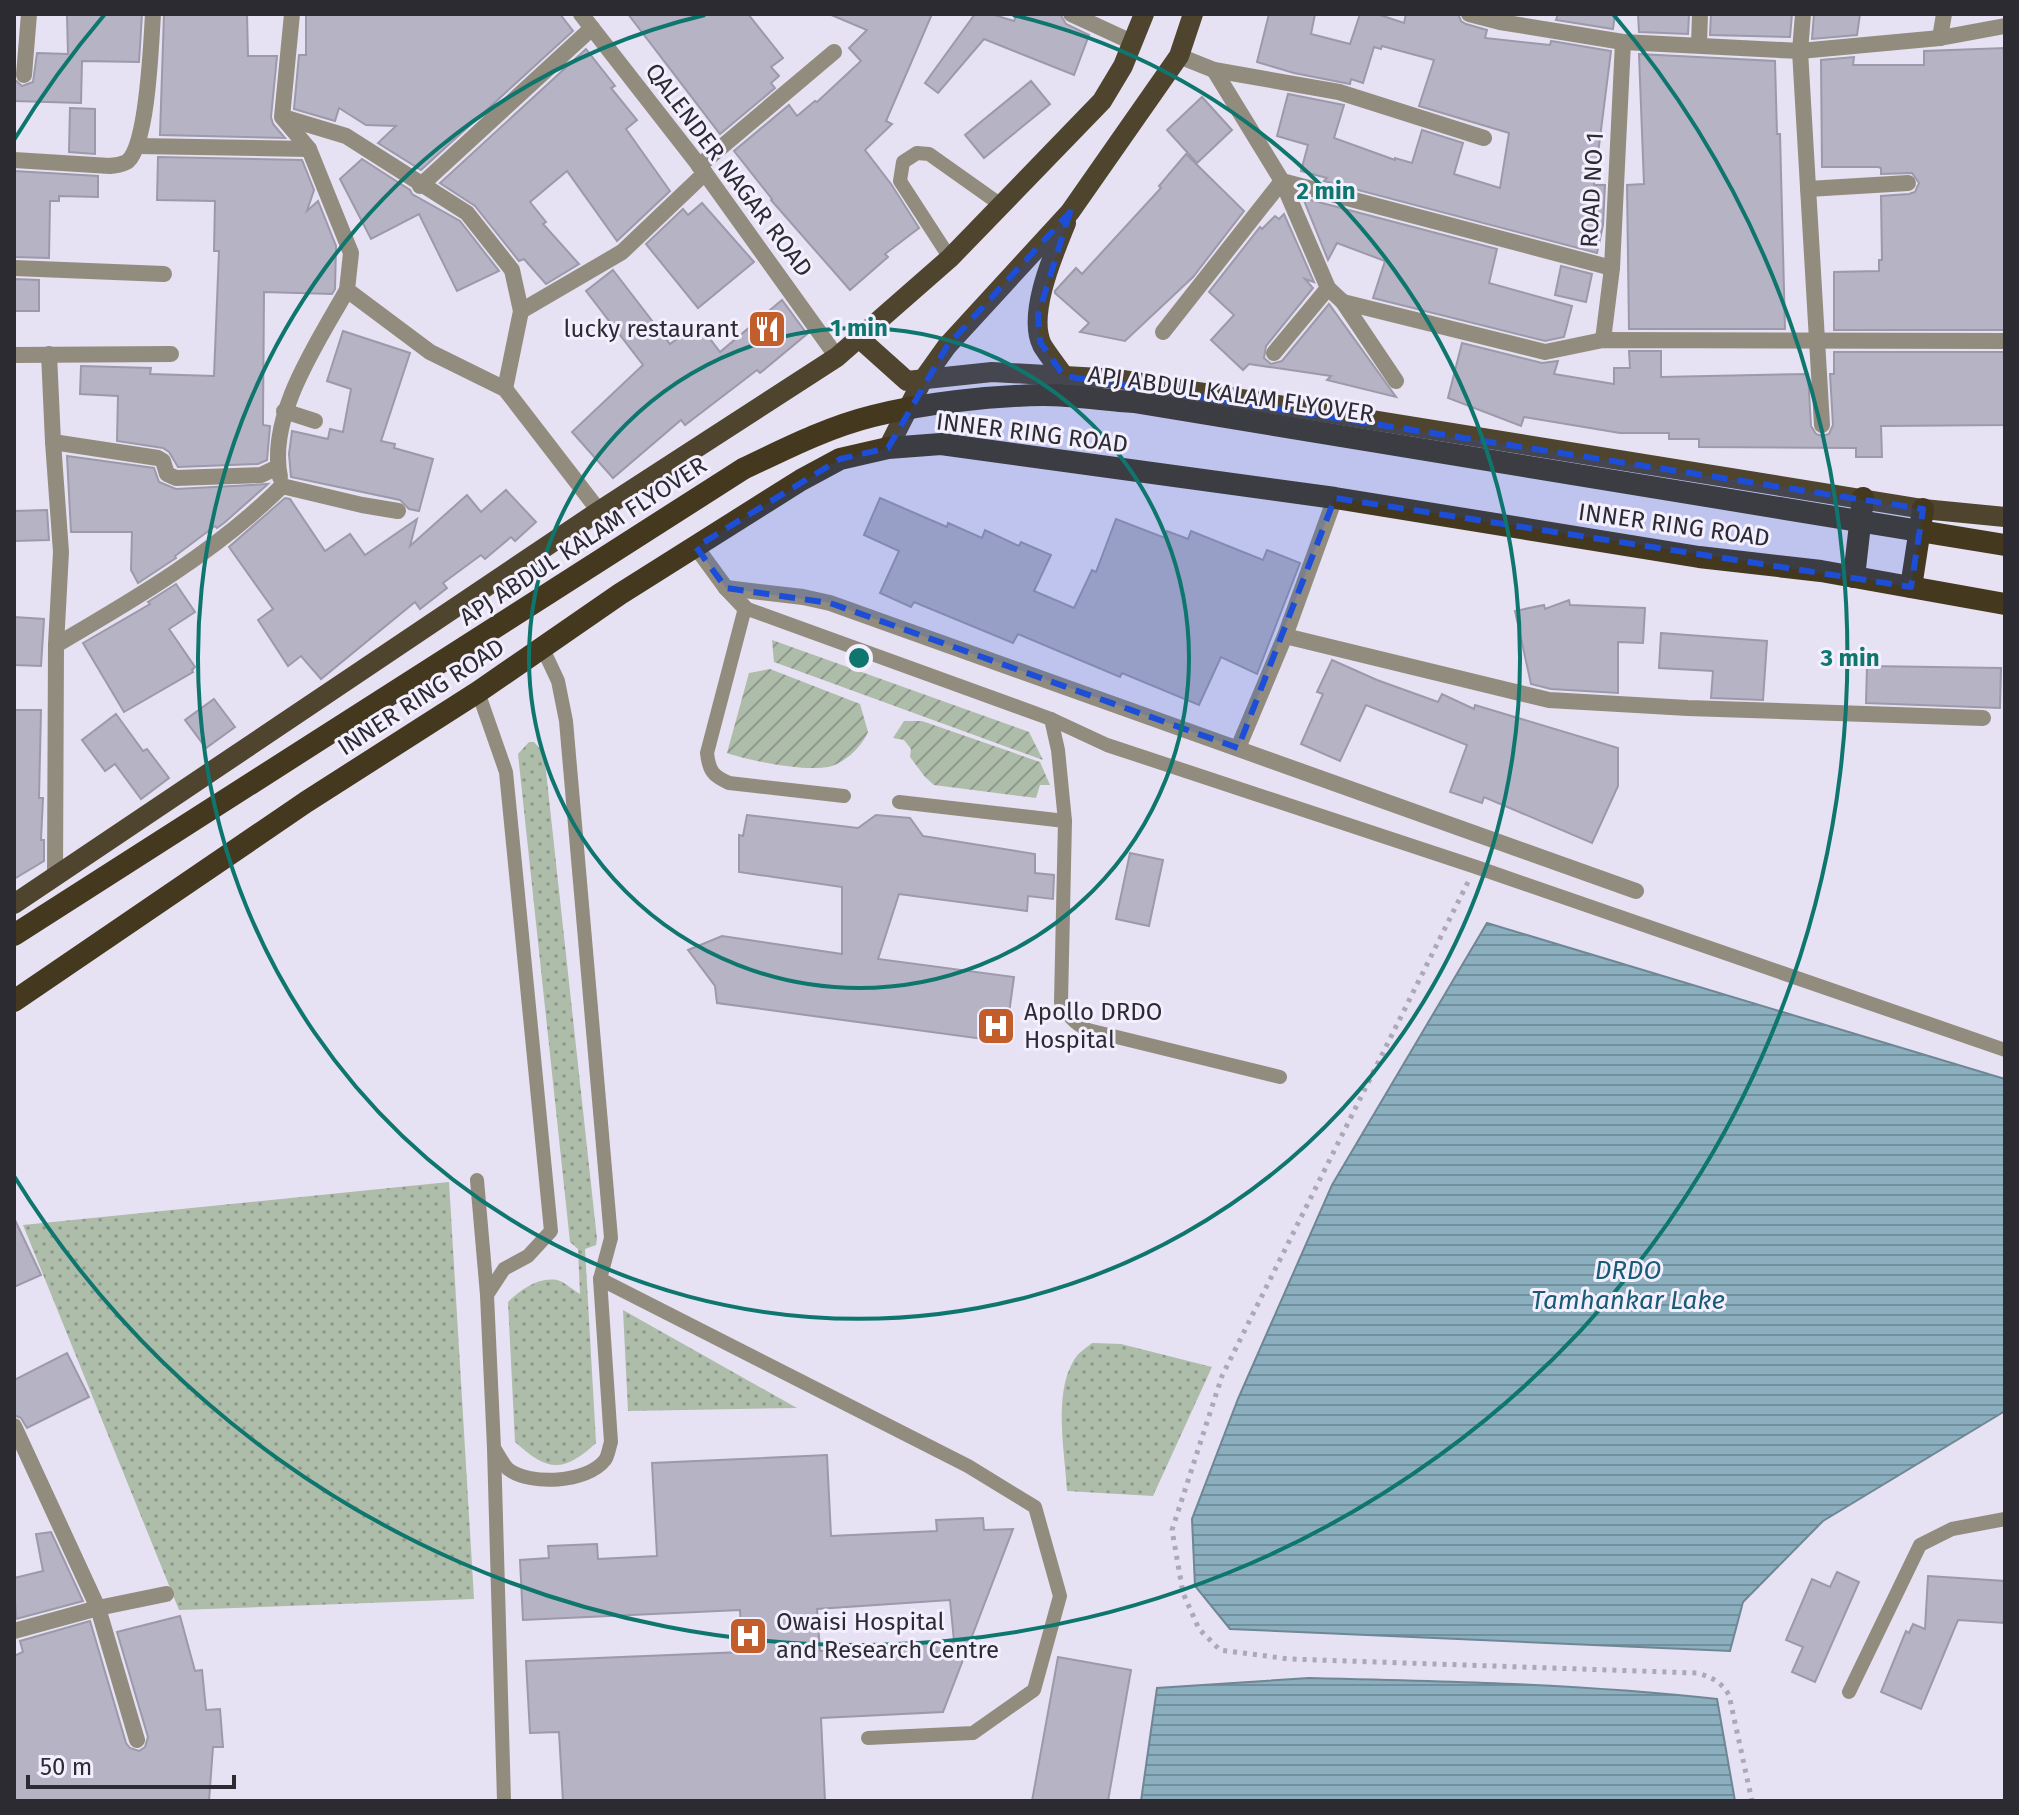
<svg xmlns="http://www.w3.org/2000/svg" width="2019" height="1815" viewBox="0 0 2019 1815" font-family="'Fira Sans',sans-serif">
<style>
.grass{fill:url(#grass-dots)}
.garden{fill:url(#garden-furrows)}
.water{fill:url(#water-rules);stroke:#6f8795;stroke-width:2}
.building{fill:#b6b3c4;stroke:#9c99aa;stroke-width:2;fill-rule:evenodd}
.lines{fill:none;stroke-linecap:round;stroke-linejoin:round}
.path{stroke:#aca8b7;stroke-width:5;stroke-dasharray:4 6;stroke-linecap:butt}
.service{stroke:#928c7f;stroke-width:14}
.minor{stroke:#928c7f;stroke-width:16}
.tertiary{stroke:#928c7f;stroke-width:16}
.primary{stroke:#4f442d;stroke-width:20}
.trunk{stroke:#44381e;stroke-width:22}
.trunk-bridge{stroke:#44381e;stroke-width:22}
.marked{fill:#1d4ed8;fill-opacity:0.2;stroke:#1d4ed8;stroke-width:6;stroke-dasharray:16 10;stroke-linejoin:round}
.ring{fill:none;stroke:#0f766e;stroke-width:4}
.labels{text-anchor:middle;stroke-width:6;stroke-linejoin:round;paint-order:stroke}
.street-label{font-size:24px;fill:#2d2b32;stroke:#f3effe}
.poi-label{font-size:24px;fill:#2d2b32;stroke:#f3effe;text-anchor:start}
.water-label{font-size:26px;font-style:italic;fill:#185b73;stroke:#f3effe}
.centre{fill:#0f766e;stroke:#f3effe;stroke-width:4}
.ring-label{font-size:24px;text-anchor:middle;font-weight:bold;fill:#0f766e;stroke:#f3effe;stroke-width:6;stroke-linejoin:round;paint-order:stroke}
</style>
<defs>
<pattern id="grass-dots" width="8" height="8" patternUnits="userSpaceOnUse" patternTransform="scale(2)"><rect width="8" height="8" fill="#aebcaa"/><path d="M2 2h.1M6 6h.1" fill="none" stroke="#8e998b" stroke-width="1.8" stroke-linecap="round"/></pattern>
<pattern id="garden-furrows" width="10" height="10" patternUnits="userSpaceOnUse" patternTransform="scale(2)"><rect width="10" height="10" fill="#aebcaa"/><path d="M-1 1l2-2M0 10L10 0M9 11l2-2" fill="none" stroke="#8e998b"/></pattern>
<pattern id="water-rules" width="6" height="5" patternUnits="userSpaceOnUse" patternTransform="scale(2)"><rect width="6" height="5" fill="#8bafbf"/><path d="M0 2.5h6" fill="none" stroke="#728f9c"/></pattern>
</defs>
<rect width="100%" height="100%" fill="#e6e1f3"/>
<g class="grass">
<path d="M529,742H534L544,753L597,1239L596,1245L585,1249L596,1443C563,1473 548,1472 515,1442L508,1302C521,1290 537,1277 557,1280C565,1282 574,1291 580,1294L578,1249L570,1242L518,754Z"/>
<path d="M449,1182L474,1599L179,1610L23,1225Z"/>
<path d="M623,1310L797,1408L628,1411Z"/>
<path d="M1092,1343L1121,1344L1212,1367L1153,1496L1067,1491C1065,1452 1053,1394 1074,1360C1078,1353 1086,1348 1092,1343Z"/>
</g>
<g class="garden">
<path d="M772,640L1029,732L1043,760L774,662Z"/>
<path d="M770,669L860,704L868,732C861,747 848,760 832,766C810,773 750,761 727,753L749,673Z"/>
<path d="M904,721H922L1040,762L1050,785H1040L1036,798L934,785L925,777L910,757L911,749L904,740L893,738Z"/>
</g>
<g class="water">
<path d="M1487,923L2005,1079V1411L1823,1521L1743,1602L1730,1651L1230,1629L1195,1586L1192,1519L1238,1399L1332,1185Z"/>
<path d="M1309,1678C1445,1681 1581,1684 1717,1699L1735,1801H1141L1157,1688Z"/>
</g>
<g class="building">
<path d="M67,14H142L139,62L82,61L81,103L14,101V79L22,86L33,82L37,53L68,54Z"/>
<path d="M164,14H247L248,56H277L271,117L273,124L285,138L160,135Z"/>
<path d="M560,14L573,31L421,170L378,143L396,126L366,125L339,108L335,121L294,109L299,55H306V15Z"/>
<path d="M628,14H748L783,58L771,67L779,76L771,83L775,88L720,134Z"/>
<path d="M829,14H932L886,121L892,124L865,150L891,184L919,228L885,254L888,257L850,290L771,200L772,199L734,151L789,105L797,116L815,101L817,102L861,61L849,48L867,30Z"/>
<path d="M975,14H991L1014,21L1017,14H1060L1066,24L1089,35L1074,75L984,39L938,93L925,83Z"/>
<path d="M1269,14H1315L1311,34L1350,44L1360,14H1377L1404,23L1406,14H1458L1461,21L1466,24L1487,30L1485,38L1550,45L1551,41L1611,51L1594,185H1605L1603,225L1597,253L1324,181L1327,178L1301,171L1308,145L1277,136L1288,94L1344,105L1334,138L1395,160V158L1412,163L1422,130L1463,143L1454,174L1500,188L1509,133L1419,106L1434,60L1382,46L1381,49L1374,47L1363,83L1351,79L1350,84L1294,73L1257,62Z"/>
<path d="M1558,14H1615L1613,29L1556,20Z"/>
<path d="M1638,14H1689L1688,34L1639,32Z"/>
<path d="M1711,14H1792L1790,37L1710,35Z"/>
<path d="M1814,14H1860L1857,35L1812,39Z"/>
<path d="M2005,48V330H1834V272L1879,271V260H1882L1881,196L1909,194L1915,192L1919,183L1912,173L1881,174V168L1878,167H1822L1821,60L1854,57L1853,65H1924V51Z"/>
<path d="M586,49L615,86L611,88L637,120L626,129L670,191L617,241L567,171L530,202L546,222L543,224L579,264L546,284L524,259L519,261L475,206L440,183Z"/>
<path d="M1639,54L1775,61L1777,134H1780L1785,329H1629L1627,185L1644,184Z"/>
<path d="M1031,81L1050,104L984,158L965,135Z"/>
<path d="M1202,97L1232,130L1197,163L1167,130Z"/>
<path d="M70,108L95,109V154L69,152Z"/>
<path d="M1186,154L1244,211L1193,277L1125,341L1080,332L1089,323L1055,293V291L1076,268L1082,274L1161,188L1159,186Z"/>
<path d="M158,157L302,160L314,190L307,211L318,201L336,246L335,289L332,294L264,292L263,419V425L270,426L267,460L258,464L178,467L169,452L163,448L117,441L118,396L80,394L81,366L151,368L150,374L214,376L219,251H214L215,201L157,200Z"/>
<path d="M362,159L410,190L412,194L460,221L499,271L457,291L419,214L371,239L340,179Z"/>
<path d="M14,171L98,176V197L59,196V201H50L49,258L14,257Z"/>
<path d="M1303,198L1497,249L1489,283L1572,306L1564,337L1545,341L1373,298L1385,261L1337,243L1328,260Z"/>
<path d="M702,203L754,262L698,308L646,244L683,209L688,215Z"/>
<path d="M1284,214L1314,282L1305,279L1313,288L1266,346L1264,358L1271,364L1282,361L1329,304L1396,397L1327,380L1331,376L1249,364L1243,370L1211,340L1234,315L1209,292L1260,227L1262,229L1275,216L1279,219Z"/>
<path d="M1561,266L1592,274L1586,302L1555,295Z"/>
<path d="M613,270L670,344L698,323L720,352L782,300L807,334L760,373L757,370L685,425L681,420L613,478L572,432L643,365L586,291Z"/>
<path d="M14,279L39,280V311H14Z"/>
<path d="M343,331L410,353L381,441L395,444L394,448L433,459L419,511L409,509L400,500L291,477L289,454L292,431L328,439L330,429L343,432L351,389L327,381Z"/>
<path d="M1462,343L1542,363L1558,361L1554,374L1614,384V368H1630L1629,351H1661V377L1808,374L1811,426L1816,434L1822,436L1829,434L1833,425L1830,374H1834V352H2005V425L1881,426L1882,457H1856V448L1699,447V439H1669V433H1620L1524,417L1521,426L1448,398Z"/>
<path d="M67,456L154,468L159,482L176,489L268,484L224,523L217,528L215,526L175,556L176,558L138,583L131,570L132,532H71Z"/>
<path d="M506,490L536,522L515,541L511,537L485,559L481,555L443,583L447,588L420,609L415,602L321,679L301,656L288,666L258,620L273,609L229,547L285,498L290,499L325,551L350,534L365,555L417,519L410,546L467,495L481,512Z"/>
<path d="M880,498L947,527L948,523L982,538L985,530L1019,546L1021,542L1051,555L1034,591L1074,608L1092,570L1096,572L1116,519L1165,538L1167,531L1188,539L1191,531L1263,560L1267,550L1300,563L1257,674L1221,657L1199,705L1122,673L1120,677L1018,634L1013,643L914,602L911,607L880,593L899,551L864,535Z"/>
<path d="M47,510L49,540L14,541V511Z"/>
<path d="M176,584L195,612L169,629L195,667L192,670L193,672L124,712L83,643L150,604L148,602Z"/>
<path d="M1569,600L1570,605L1645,608L1643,643L1618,642V693L1551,689L1531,684L1515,611L1544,605L1545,609Z"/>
<path d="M14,617L44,619L41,666L14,665Z"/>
<path d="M1661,633L1767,641L1763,700L1711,698L1713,671L1659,668Z"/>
<path d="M1332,660L1377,680L1438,702L1442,694L1474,709L1475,705L1618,748V786L1592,843L1484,797L1482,803L1450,792L1467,745L1366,705L1340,761L1301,744L1323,694L1317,692Z"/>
<path d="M1867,666L2001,668L2000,708L1866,703Z"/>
<path d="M214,699L235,727L206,748L185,720Z"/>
<path d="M14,710H41L39,798H43L41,840H44V861L14,879Z"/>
<path d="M116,714L143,751L147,749L169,778L141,799L115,764L105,771L82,740Z"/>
<path d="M747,815L858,828L876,815L910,818L923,836L1035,854V873L1054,875L1053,899L1028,896L1027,911L899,894L878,959L1014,977L1005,1042L717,1003L715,986L688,950L722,936L842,954V887L739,872V835L743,836Z"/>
<path d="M1130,853L1163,860L1149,926L1116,919Z"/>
<path d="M14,1218L41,1275L14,1287Z"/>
<path d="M67,1353L89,1397L27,1428L21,1418L14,1415V1380Z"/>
<path d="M827,1455L831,1536L937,1531L936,1520L983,1518L984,1530L1013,1529L943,1712L821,1718L825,1801H563L559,1732L530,1733L526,1661L742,1652L740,1610L523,1620L520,1560L549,1558L548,1546L597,1544L598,1559L657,1556L652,1463ZM950,1600L954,1641L820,1651L817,1609Z"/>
<path d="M51,1532L83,1601L16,1619L14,1578L43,1571L36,1534Z"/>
<path d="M1837,1572L1859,1582L1815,1682L1792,1672L1803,1647L1786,1640L1812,1579L1830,1587Z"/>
<path d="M1928,1576L2005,1581V1623L1958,1620L1921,1709L1881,1692L1906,1631L1909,1633L1913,1624L1925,1629Z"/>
<path d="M180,1616L195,1671L202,1670L206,1710L220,1709L223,1747H213L209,1801H14V1656L23,1652L20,1641L90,1621L126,1743L130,1748L139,1751L145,1747L148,1737L117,1632Z"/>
<path d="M1058,1657L1131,1670L1108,1801H1032Z"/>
</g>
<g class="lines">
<path class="path" d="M1468,882L1222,1376L1172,1530L1183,1593L1199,1629L1220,1650L1289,1659L1697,1673C1712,1677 1721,1682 1729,1695L1752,1801"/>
<g class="service">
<path d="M950,258L900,181L903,162L917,153L929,154L1001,205"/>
<path d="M478,692L506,772L551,1231L528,1256L504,1269L487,1295L494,1448C498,1454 503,1464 508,1469C530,1486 587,1483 605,1460C608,1456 609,1448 611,1442L600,1279L611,1238L566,721L558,681L543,649"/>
<path d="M844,796L729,783C713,776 709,771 707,753L745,608L1051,719L1107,745L1476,867L2005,1050"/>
<path d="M899,802L1065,821L1058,750L1051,719"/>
<path d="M1065,821L1061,1002C1068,1016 1074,1023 1088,1030L1280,1077"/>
<path d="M477,1180L487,1295"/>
<path d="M600,1279L968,1466L1035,1507L1060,1596L1034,1690L973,1733L868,1738"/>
<path d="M494,1448L504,1801"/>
<path d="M1849,1692L1920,1545L1952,1529L2005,1519"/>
</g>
<g class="minor">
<path d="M292,14L282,117L309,149L351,253L347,290L430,352L505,389L599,511"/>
<path d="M1469,14L1500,22L1623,42L1800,51L1940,38L2005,26"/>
<path d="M1803,14L1800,51L1822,425"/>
<path d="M1940,38L1944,14"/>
<path d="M1699,44L1700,14"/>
<path d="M1179,56L1214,70L1339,92L1484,138"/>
<path d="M1214,70L1282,181L1328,288L1343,302L1396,381"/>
<path d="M24,75L29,14"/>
<path d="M283,117L346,136L467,213L512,270L521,311L505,389"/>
<path d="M137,146L309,149"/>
<path d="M14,160L110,166C116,165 123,165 128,161C148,142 151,43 153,14"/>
<path d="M699,166L834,52"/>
<path d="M420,186L592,28"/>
<path d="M1808,189L1908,183"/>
<path d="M14,268L164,274"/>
<path d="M1343,302L1545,352L1603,340L2005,341"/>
<path d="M521,311L622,252L705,173"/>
<path d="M1163,332L1282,181L1612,268"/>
<path d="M1603,340L1612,268L1623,42"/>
<path d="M1274,353L1328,288"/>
<path d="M49,354L53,442L158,458L163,461L167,474L176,478L261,475L278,467"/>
<path d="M14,355L171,354"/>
<path d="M284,411L315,421"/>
<path d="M53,442L61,552L56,645L55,878"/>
<path d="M280,477C267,416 318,342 347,290"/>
<path d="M696,547L726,588L745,608"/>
<path d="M726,588L803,597L830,603L1636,891"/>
<path d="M1285,636L1549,700L1688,708L1983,718"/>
<path d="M56,645C135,599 217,551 282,486L362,505L398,511"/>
<path d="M1238,748L1285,636L1335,498"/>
<path d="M14,1426L98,1608L137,1740"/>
<path d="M14,1631L98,1608L166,1594"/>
</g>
<g class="tertiary">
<path d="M581,14L705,173L837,357"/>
<path d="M1071,14L1134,43"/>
</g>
<g class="primary">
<path d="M859,338L907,381L992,372L1118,379L1923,509L2005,517"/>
<path d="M1064,376C1057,366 1048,355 1042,345C1027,314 1054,253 1066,223"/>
<path d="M888,448L922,381L947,346L1070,212L1179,56L1193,14"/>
<path d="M14,904L599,511L837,357L950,258L1102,101L1123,66L1144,14"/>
</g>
<g class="trunk">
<path d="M1854,577L1863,498"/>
<path d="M1911,587L1923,509"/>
<path d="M14,1001L306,802L478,692L620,594L801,480L840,459L888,448L941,444L1335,498L1699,557L1821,571L2005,604"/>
</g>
<path class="trunk-bridge" d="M14,935L743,469C785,449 828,427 873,416C924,403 990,396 1043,395C1073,395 1104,400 1134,402L2005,545"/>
</g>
<path class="marked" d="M1070,212L1038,315L1040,342L1064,376L1923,509L1911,587L1335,498L1238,748L830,603L726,588L696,547L840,459L888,448L947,346Z"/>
<g class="ring">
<circle cx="859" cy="658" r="330"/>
<path d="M1013 15A661 661 0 1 1 705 15"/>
<path d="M14 140A991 991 0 0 1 105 14M1613 14A991 991 0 1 1 14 1176"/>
</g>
<defs>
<symbol id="restaurant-square" viewBox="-11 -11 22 22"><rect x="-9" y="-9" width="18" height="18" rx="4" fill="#c25d2c" stroke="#f3effe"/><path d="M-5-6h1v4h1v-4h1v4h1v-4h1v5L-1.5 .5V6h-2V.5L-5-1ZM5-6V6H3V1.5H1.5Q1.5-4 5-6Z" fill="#fff"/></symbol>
<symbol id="hospital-square" viewBox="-11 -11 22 22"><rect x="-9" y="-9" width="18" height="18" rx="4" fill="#c25d2c" stroke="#f3effe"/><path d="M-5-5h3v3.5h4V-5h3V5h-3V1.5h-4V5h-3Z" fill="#fff"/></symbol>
</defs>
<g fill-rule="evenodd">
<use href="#restaurant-square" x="745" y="307" width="44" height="44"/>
<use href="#hospital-square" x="974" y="1004" width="44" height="44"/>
<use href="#hospital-square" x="726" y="1614" width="44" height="44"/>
</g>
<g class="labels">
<g class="street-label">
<text transform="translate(729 170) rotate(53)" y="8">QALENDER NAGAR ROAD</text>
<text transform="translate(1592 190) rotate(-87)" y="8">ROAD NO 1</text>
<text transform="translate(1231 394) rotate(8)" y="8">APJ ABDUL KALAM FLYOVER</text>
<text transform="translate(1032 433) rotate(7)" y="8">INNER RING ROAD</text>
<text transform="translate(1674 525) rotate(8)" y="8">INNER RING ROAD</text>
<text transform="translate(583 541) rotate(-33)" y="8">APJ ABDUL KALAM FLYOVER</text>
<text transform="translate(421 697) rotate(-33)" y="8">INNER RING ROAD</text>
</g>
<g class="poi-label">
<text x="739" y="337" text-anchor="end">lucky restaurant</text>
<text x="1024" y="1020">Apollo DRDO<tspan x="1024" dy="28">Hospital</tspan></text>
<text x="776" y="1630">Owaisi Hospital<tspan x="776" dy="28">and Research Centre</tspan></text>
</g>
<g class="water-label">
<text x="1628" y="1279">DRDO<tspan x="1628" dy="30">Tamhankar Lake</tspan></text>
</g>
</g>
<circle cx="859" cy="658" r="12" class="centre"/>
<g class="ring-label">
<text x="1326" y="199">2 min</text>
<text x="859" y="336">1 min</text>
<text x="1850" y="666">3 min</text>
</g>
<rect width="2019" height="1815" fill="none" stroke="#2d2b32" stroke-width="32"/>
<path d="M28 1775v12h206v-12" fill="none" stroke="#2d2b32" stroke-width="4"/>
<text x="40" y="1775" font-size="24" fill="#2d2b32" stroke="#f3effe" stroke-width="6" paint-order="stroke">50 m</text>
</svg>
